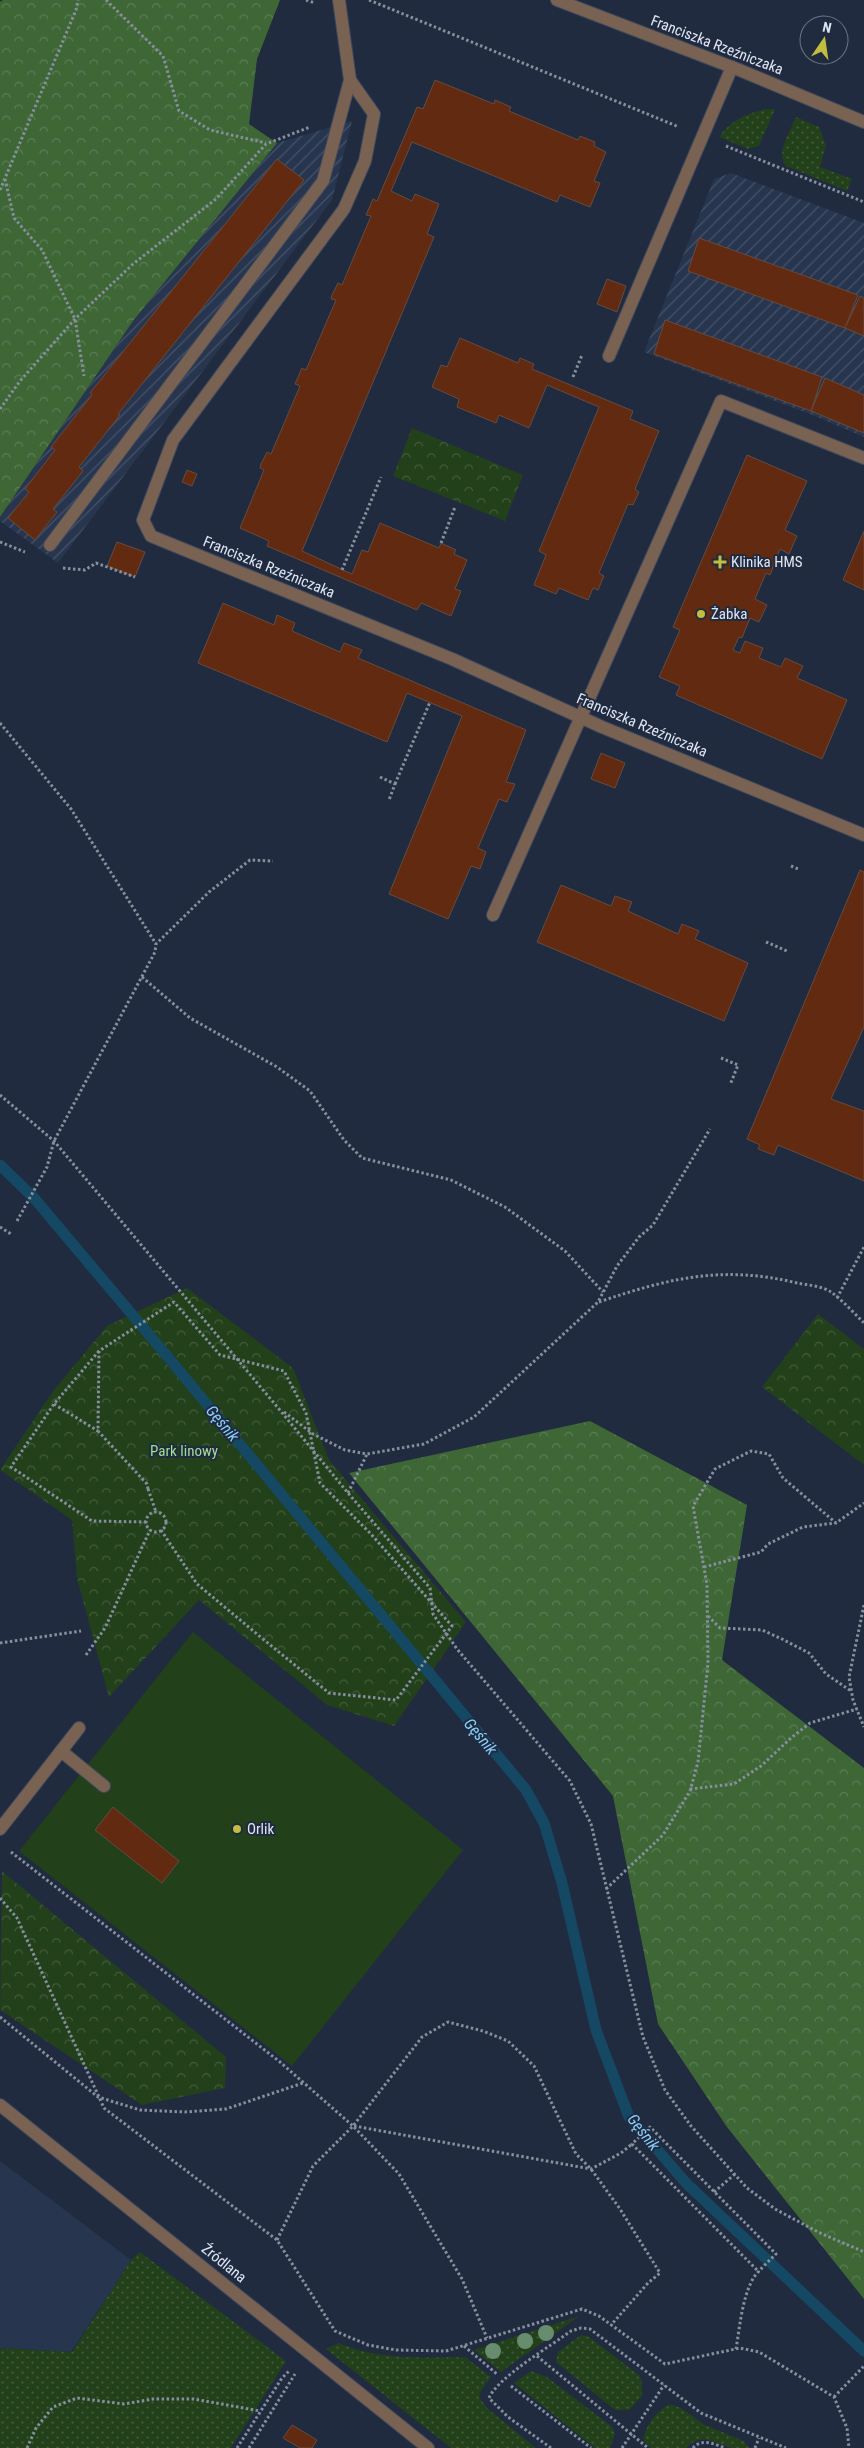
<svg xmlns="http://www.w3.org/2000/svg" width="864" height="2448" viewBox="0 0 864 2448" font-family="'Roboto Condensed',sans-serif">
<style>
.built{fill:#27354e}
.industrial{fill:url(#industrial-furrows)}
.grass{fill:url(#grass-dots)}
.forest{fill:url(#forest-crowns)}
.park{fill:url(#park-crowns)}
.garden{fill:#22401a}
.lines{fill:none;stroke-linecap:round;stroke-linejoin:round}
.stream{stroke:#154863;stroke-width:11}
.building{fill:#622b11;stroke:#654b40}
.service-casing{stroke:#3f495d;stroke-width:14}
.minor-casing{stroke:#3f495d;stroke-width:14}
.tertiary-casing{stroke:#3f495d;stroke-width:14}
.path{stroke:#858f9f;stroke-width:3;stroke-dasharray:2.5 2.5;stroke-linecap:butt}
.service{stroke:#796251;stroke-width:12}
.minor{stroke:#796251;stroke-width:12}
.tertiary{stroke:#796251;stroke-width:12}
.path-bridge{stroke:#858f9f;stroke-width:3;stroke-dasharray:2.5 2.5;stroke-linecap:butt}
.tree{fill:#688d6e}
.poi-dot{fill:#c2bd3f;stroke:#202b40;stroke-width:2}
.labels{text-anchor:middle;stroke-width:4;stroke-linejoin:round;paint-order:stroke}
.street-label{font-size:15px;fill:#dfe7f4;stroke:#202b40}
.poi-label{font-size:15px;fill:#dfe7f4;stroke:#202b40;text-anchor:start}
.park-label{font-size:15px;fill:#a2de93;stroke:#202b40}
.water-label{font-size:16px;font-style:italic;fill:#89d0fc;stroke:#202b40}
</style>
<defs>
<pattern id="industrial-furrows" width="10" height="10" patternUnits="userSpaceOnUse" patternTransform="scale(1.25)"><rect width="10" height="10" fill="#27354e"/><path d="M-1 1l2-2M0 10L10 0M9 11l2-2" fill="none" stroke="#465268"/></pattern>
<pattern id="grass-dots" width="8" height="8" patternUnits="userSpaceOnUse" patternTransform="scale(1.25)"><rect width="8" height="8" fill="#22401a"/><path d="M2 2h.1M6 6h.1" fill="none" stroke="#425c3c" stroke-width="1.8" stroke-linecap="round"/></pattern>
<pattern id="forest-crowns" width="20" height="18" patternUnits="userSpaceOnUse" patternTransform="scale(1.25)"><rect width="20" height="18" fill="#3f6735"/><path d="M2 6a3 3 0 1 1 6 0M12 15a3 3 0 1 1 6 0" fill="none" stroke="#5a7d53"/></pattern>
<pattern id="park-crowns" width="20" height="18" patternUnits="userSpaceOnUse" patternTransform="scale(1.25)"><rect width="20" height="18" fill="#22401a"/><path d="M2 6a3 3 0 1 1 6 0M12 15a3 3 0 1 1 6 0" fill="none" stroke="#425c3c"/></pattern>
</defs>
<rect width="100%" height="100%" fill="#202b40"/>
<path class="built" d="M0,2161L131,2260L71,2352L0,2348Z"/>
<g class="industrial">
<path d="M352,121L332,200L58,563L0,521V517L133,321L277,143Z"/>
<path d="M731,173L864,223V437L810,414L644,352L714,179Z"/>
</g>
<g class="grass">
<path d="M766,109H775L759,146L748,149L719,137C731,120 747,113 766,109Z"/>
<path d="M796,117L819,127L826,145L820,167L852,179L847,191L786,166C775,153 791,130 796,117Z"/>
<path d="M140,2252L286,2361L231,2448H0V2348L72,2352L131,2260Z"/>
<path d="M578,2317L501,2372L474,2350L573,2318Z"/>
<path d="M581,2335L589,2337L639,2375L642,2382V2396L629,2410H615L556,2362L558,2352Z"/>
<path d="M339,2343C380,2361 421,2357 465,2357L491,2377L482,2389L479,2397L487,2408L536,2448H451L326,2349Z"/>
<path d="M531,2371L547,2377L611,2426L615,2434L610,2448H595L514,2383Z"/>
<path d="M670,2404L681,2408L703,2424L744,2441L749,2448C744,2448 738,2448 733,2448C714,2444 703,2431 686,2448H651L644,2442C642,2429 658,2409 670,2404Z"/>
</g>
<g class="forest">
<path d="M3,0H280L257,59L249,124L277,143L133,321L0,517V2Z"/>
<path d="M590,1421L747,1505L722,1660L864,1768V2299L727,2127L658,2024L613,1796L349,1473Z"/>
</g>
<g class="park">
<path d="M412,428L523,475L505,521L393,476Z"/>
<path d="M187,1288L293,1368L329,1460L466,1622L394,1726L327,1705L199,1600L109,1697L77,1578L72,1520L0,1470L53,1391L107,1326Z"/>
<path d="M818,1314L864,1349V1465L762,1387Z"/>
<path d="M2,1871L226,2057L225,2088L142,2105L0,2010Z"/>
</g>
<path class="garden" d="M193,1632L463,1850L292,2066L19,1851Z"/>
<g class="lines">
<path class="stream" d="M0,1165L34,1198L167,1356L526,1790L544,1823L562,1883L596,2030L629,2117L687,2184L864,2351"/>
</g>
<g class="building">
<path d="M435,80L494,104L495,100L511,107L509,111L578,140L580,136L595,142L594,146L606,152L594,181L600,183L590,207L560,195L557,202L412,142L391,191L412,201L415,194L439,204L427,234L434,237L302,551L352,574L362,550L368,552L380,523L439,548L441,543L456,550L454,554L467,560L455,589L461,591L451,616L421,603L417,610L267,546L269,541L240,528L264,470L260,468L261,464L267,452L271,454L300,386L295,384L302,368L306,370L336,300L331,299L332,295L338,283L342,285L371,216L366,215L373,199L377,201L417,107L423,109Z"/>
<path d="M277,159L304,180L118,414L120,415L79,467L83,471L53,509L57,512L35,540L8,518L29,492L25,489L55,450L51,447L92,395L90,393Z"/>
<path d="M699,238L858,295L845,328L688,271Z"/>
<path d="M607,279L626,286L617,312L597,304Z"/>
<path d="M860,296L864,298V336L845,328Z"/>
<path d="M665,320L822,377L811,411L654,354Z"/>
<path d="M460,338L518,363L520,358L534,364L532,369L633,411L630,419L659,431L635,489L639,492L638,494L633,505L628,504L599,573L604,576L603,578L598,590L593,588L588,600L559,588L556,594L534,585L546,555L539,551L599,407L547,385L529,428L499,415L496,423L457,407L459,399L432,387L441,365L447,367Z"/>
<path d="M825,378L864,395V433L811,411Z"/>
<path d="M747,455L807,481L785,530L797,536L789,554L780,549L770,575L766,573L755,599L767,605L759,622L750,618L742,638L739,637L733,650L740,653L745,641L763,648L759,658L781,667L785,658L803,666L797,678L847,700L822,759L676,695L680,686L659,677L680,630L673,627Z"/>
<path d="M187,470L197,474L192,486L182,482Z"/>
<path d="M864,531V590L843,580Z"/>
<path d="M117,542L145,552L135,577L107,566Z"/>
<path d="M223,603L274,625L277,615L295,623L292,631L340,652L344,643L362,650L358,658L526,730L506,782L515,784L507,802L499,799L478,848L486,852L480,869L471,866L448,919L389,894L462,716L407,693L387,742L198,663Z"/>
<path d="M601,753L625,763L615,788L591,779Z"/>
<path d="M860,870L864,872V1027L831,1099L864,1111V1181L778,1145L774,1155L758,1149L760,1145L747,1139Z"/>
<path d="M561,885L611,906L615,896L632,902L628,911L678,934L682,924L699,931L695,939L748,963L724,1021L537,942Z"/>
<path d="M113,1807L179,1861L162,1883L95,1830Z"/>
<path d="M292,2425L317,2440L312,2448H300L283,2438Z"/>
</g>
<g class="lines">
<defs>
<g id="service">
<path d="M350,80L374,114L365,161L344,209L173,440L143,520L151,536L452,659L602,727L864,835"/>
<path d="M609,356L732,67"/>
<path d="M50,545L323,181L350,80L339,0"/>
<path d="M493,915L721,401L864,458"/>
<path d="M61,1751L104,1786"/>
<path d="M0,1829L79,1728"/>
</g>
<path id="minor" d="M0,2105L428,2448"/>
<path id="tertiary" d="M557,0L737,69L864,122"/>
</defs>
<use href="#service" class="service-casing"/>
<use href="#minor" class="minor-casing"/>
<use href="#tertiary" class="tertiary-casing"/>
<g class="path">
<path d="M106,0L163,56L179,111L210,130L266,143"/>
<path d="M306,0L315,3"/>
<path d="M369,0L679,127"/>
<path d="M726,146L864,202"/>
<path d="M5,179L14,218L42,250L75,319L84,376"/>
<path d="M0,190L76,10L78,0"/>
<path d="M573,377L582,355"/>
<path d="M0,409L20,381L75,319L133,264L216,199L266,144L310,127"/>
<path d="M0,542L25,552"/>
<path d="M441,543L455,507"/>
<path d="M63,568L85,570L96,563L135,577"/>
<path d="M342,570L381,477"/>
<path d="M0,723L71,809L156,944"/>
<path d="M380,777L395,784L389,800"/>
<path d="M395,784L430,702"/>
<path d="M791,866L798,869"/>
<path d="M766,942L787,951"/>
<path d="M142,977L190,1018L277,1067L310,1091L344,1140L362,1158L451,1180L505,1207L565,1251L603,1292"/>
<path d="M721,1058L738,1065L730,1085"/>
<path d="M0,1095L54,1141L279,1409L348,1493L430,1588L433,1614L457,1649L570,1781L591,1824L643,2037L665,2090L691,2126L747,2188L775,2209L818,2232L864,2252"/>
<path d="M17,1221L47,1167L54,1141L155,952L156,944L209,892L250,860L273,861"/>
<path d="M0,1227L11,1234"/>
<path d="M837,1298L864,1247"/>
<path d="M599,1302C669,1278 723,1265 797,1283C807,1285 822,1286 831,1292C842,1300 854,1313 864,1323"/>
<path d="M99,1351L54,1404L11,1467L92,1521L146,1522"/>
<path d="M54,1404L98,1431"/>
<path d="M284,1412L313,1434L345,1450L367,1454L424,1444L474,1417L598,1302L617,1266L639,1237L653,1225L710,1129"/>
<path d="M148,1489L156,1512"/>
<path d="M348,1493L367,1454"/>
<circle cx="156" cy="1522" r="10"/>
<path d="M161,1530L197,1584L263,1639"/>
<path d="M704,1567L761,1552L768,1544L803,1527L835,1523"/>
<path d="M864,1605L849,1677L853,1700L864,1727"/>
<path d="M708,1616L720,1628L762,1630L782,1639L809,1653L826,1674L851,1691"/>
<path d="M0,1643L81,1631"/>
<path d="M86,1655L105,1628L150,1530"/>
<path d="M690,1789L734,1784L761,1766L791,1738L810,1723L857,1709"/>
<path d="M11,1852L280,2062L353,2126L399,2174L462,2279L487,2338"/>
<path d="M606,1889L663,1835L690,1791L698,1762L708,1663L707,1585L693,1506L715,1469L751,1451L769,1454L783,1478L836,1523L864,1503"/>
<path d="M0,1898L17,1918L104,2108L277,2240L335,2331L368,2345L396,2350L446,2351L582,2309L599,2316L665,2364L740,2348L759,2352L834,2397L847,2428L849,2448"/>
<path d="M0,2017L98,2097L140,2110L185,2112L226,2109L303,2083"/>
<path d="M354,2126L591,2169L621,2153L632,2144"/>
<path d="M714,2192L735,2174"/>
<path d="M277,2240L313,2166L353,2126L422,2037L448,2022L483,2031L508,2041L534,2066L576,2154L591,2169L620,2209L660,2273L648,2283L611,2325"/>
<path d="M464,2346L498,2375"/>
<path d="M736,2349C740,2326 742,2297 754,2277C760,2269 769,2261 776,2254L650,2127L632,2144L759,2272"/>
<path d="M537,2356L648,2448"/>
<path d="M511,2386L591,2448"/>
<path d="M834,2397L864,2366"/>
<path d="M27,2448L36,2428L53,2407L77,2398L124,2404L153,2399H194L260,2411"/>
<path d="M237,2448L282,2378L290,2370"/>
<path d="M249,2448L295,2374"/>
<path d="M551,2448L508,2417L489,2398C497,2378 552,2345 571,2331L581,2328L590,2329L701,2413L786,2448"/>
<path d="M622,2448L664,2385"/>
<path d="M693,2448C701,2438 715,2444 725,2448"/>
<path d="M755,2448L759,2438"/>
</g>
<use href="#service" class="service"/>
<use href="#minor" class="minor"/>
<use href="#tertiary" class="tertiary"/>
<path class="path-bridge" d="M148,1489L147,1484L98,1431L99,1351L174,1302L220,1355L284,1371L306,1413L320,1483L370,1533L452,1626L396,1700L329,1693L263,1639"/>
</g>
<g class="tree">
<circle cx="546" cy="2333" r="8"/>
<circle cx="525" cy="2341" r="8"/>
<circle cx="493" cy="2351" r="8"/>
</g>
<g class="poi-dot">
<path d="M717.5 554.5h5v5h5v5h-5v5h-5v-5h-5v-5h5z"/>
<circle cx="701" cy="614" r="5"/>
<circle cx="237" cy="1829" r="5"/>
</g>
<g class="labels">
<g class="street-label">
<text transform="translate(717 45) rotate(21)" y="5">Franciszka Rzeźniczaka</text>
<text transform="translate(269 567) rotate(22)" y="5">Franciszka Rzeźniczaka</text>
<text transform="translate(642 725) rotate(23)" y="5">Franciszka Rzeźniczaka</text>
<text transform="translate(224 2263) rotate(39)" y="5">Źródlana</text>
</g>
<g class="poi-label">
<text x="731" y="567">Klinika HMS</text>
<text x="711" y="619">Żabka</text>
<text x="247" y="1834">Orlik</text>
</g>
<g class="park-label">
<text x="184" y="1456">Park linowy</text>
</g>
<g class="water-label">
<text transform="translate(223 1423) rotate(50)" y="6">Gęśnik</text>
<text transform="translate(481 1736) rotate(50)" y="6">Gęśnik</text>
<text transform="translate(644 2132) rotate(52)" y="6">Gęśnik</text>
</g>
</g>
<g transform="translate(824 40) rotate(13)"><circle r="24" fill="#202b40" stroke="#6c7688"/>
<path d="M0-4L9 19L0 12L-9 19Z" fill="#c2bd3f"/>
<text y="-8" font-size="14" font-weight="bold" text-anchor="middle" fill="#dfe7f4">N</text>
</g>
</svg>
